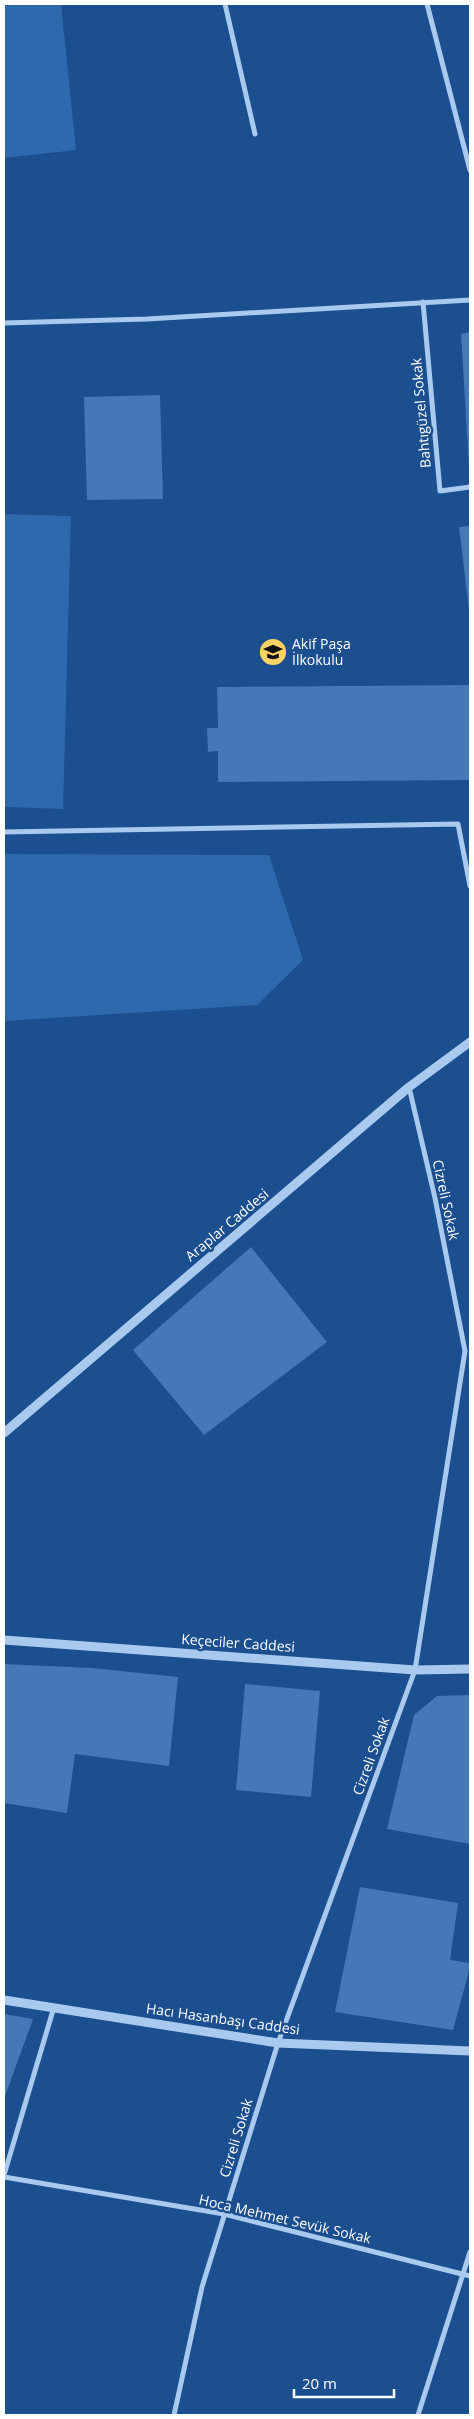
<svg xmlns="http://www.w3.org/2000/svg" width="474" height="2419" viewBox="0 0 474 2419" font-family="'Open Sans',sans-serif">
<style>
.grass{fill:#2e69ad}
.building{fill:#4478b7}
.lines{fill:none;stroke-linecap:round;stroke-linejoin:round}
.minor{stroke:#a9c9ee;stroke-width:5}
.tertiary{stroke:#a9c9ee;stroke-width:9}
.labels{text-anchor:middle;stroke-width:5;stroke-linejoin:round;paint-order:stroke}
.street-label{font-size:14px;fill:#fff;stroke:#1b4f8f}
.poi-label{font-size:14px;fill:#fff;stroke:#1b4f8f;text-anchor:start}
</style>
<rect width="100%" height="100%" fill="#1b4f8f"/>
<g class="grass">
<path d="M4,4H61L76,150L4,158Z"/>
<path d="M4,514L71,516L63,809L4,807Z"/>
<path d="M4,854L269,855L303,960L257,1005L4,1021Z"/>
</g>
<g class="building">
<path d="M470,332V466H469L461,334Z"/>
<path d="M160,395L163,499L87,500L84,397Z"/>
<path d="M470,526V610H469L459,527Z"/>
<path d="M470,685V780L218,782V751L208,752L207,728H218L217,687Z"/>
<path d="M251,1247L327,1342L204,1435L133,1350Z"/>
<path d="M4,1664L92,1668L178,1677L169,1766L75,1754L67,1813L4,1803Z"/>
<path d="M245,1684L320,1691L311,1797L236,1790Z"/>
<path d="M470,1695V1844L387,1829L414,1715L437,1696Z"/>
<path d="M360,1887L458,1903L450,1960L470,1963V1967L453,2030L335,2012Z"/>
<path d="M4,2014L33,2019L4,2099Z"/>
</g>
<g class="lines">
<g class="minor">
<path d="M225,4L255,134"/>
<path d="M427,4L470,170"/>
<path d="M423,302L440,491L470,487"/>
<path d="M4,323L147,319L470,300"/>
<path d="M4,832L458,824L470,886"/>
<path d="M4,2175L54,2007"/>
<path d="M4,2177L224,2214L470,2276"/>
<path d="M174,2415L202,2287L278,2043L415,1670L465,1351L435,1198L409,1087"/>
<path d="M418,2415L470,2252"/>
</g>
<g class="tertiary">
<path d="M4,1433L409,1087L470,1042"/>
<path d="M4,1640L415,1670L470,1669"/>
<path d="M4,2000L278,2043L470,2051"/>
</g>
</g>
<defs>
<symbol id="school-disc" viewBox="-11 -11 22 22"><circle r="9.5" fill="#ffd166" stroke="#1b4f8f"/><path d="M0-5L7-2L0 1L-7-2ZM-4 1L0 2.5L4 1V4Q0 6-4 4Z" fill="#111"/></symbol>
</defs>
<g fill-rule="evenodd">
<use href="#school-disc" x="257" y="636" width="32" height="32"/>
</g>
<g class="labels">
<g class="street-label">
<text transform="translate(421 413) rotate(-95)" y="5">Bahtıgüzel Sokak</text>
<text transform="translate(446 1200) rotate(78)" y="5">Cizreli Sokak</text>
<text transform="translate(227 1225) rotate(-40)" y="5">Araplar Caddesi</text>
<text transform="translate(238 1643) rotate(4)" y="5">Keçeciler Caddesi</text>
<text transform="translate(371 1756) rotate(-70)" y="5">Cizreli Sokak</text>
<text transform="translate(223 2019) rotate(8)" y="5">Hacı Hasanbaşı Caddesi</text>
<text transform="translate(236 2138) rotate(-73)" y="5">Cizreli Sokak</text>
<text transform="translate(285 2219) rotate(13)" y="5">Hoca Mehmet Sevük Sokak</text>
</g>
<g class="poi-label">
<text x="292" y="649">Akif Paşa<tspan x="292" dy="16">İlkokulu</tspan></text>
</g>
</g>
<rect width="474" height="2419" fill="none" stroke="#ffffff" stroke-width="10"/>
<path d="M294 2389v8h100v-8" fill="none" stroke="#ffffff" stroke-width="2.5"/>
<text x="302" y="2389" font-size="15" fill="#ffffff" stroke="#1b4f8f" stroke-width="4" paint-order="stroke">20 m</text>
</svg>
